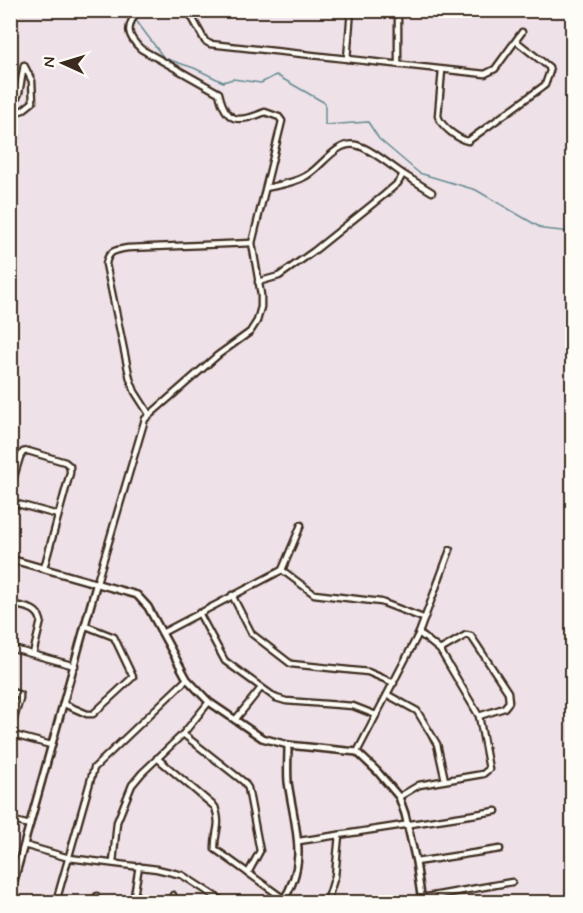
<svg xmlns="http://www.w3.org/2000/svg" width="583" height="913" viewBox="0 0 583 913" font-family="Mynerve,sans-serif">
<style>
.lines{fill:none;stroke-linecap:round;stroke-linejoin:round}
.stream{stroke:#648c91;stroke-width:1.5}
.minor-casing{stroke:#3b2a1e;stroke-width:9}
.tertiary-casing{stroke:#3b2a1e;stroke-width:10}
.minor{stroke:#fdfcf7;stroke-width:4.5}
.tertiary{stroke:#fdfcf7;stroke-width:5}
</style>
<rect width="100%" height="100%" fill="#efe1e8"/>
<filter id="ink" filterUnits="userSpaceOnUse"><feTurbulence type="fractalNoise" baseFrequency=".0167" numOctaves="2"/><feDisplacementMap in="SourceGraphic" scale="12" xChannelSelector="R" yChannelSelector="G"/><feConvolveMatrix kernelMatrix="1 2 1 2 8 2 1 2 1" color-interpolation-filters="sRGB"/></filter>
<g filter="url(#ink)">
<g class="lines">
<path class="stream" d="M135,19L164,58L194,68L223,82L233,79L261,83L276,75L325,103V125L368,122L379,139L419,173L476,190L543,229L572,232"/>
<defs>
<g id="minor">
<path d="M188,10L205,41L210,44L485,74L495,69L522,32"/>
<path d="M398,10V64"/>
<path d="M347,59L351,10"/>
<path d="M442,70L438,116C441,126 457,139 468,141L545,85L550,71L549,67L516,41"/>
<path d="M10,112L19,93L24,65L32,81L33,102L23,110L10,114"/>
<path d="M10,132L16,136"/>
<path d="M266,188C280,185 294,183 306,176C322,167 336,141 356,145C370,148 391,166 403,174"/>
<path d="M258,282L279,276L314,251L384,195L398,183L403,174L432,192"/>
<path d="M149,414L135,392L130,379L106,264C108,251 115,250 128,248L252,243"/>
<path d="M10,490L20,457L23,452L28,451L65,462L70,466V473L44,568"/>
<path d="M10,499L14,503L58,515"/>
<path d="M282,570L301,525"/>
<path d="M97,582L145,419L218,355L250,332L257,321L261,307V295L252,243L282,121L279,117L265,112C239,123 226,124 219,93L141,49C126,35 126,27 138,10"/>
<path d="M232,595L252,634L291,664L368,672L394,683"/>
<path d="M10,604C23,607 38,607 41,621L33,654"/>
<path d="M199,613L225,661L276,698L286,701L353,706L376,715"/>
<path d="M162,633L282,570L314,594L381,602L423,618"/>
<path d="M10,648L75,666"/>
<path d="M440,650L466,635L471,636L508,692L509,702L504,708L479,716"/>
<path d="M10,691L20,695V699L10,731"/>
<path d="M388,695L417,711L437,744L445,780"/>
<path d="M64,704L87,714H93L133,677L114,637L86,626"/>
<path d="M235,720L261,688"/>
<path d="M10,734L51,745"/>
<path d="M183,734L244,782L248,788L260,851L248,873"/>
<path d="M357,752L419,633L450,550"/>
<path d="M157,758L215,807C222,828 214,831 215,849L284,899"/>
<path d="M399,797L419,785L483,774L489,769L479,716L440,650L419,633"/>
<path d="M10,820L30,825"/>
<path d="M299,841L496,811"/>
<path d="M24,845L69,858L157,869L182,875L224,902"/>
<path d="M416,862L500,849"/>
<path d="M113,863L117,822L132,785L142,773L183,734L209,702"/>
<path d="M421,898L512,882"/>
<path d="M56,902L94,768L187,679"/>
<path d="M95,902L97,896"/>
<path d="M133,902L139,866"/>
<path d="M172,902L173,895"/>
<path d="M327,902L335,876L339,835"/>
</g>
<g id="tertiary">
<path d="M10,559L137,595L148,607L187,679L209,702L262,738L288,745L357,752L377,771L399,797L405,814L416,862L422,902"/>
<path d="M10,895L97,582"/>
<path d="M282,902C310,862 294,825 288,782C287,770 288,757 288,745"/>
</g>
</defs>
<use href="#minor" class="minor-casing"/>
<use href="#tertiary" class="tertiary-casing"/>
<use href="#minor" class="minor"/>
<use href="#tertiary" class="tertiary"/>
</g>
</g>
<rect width="583" height="913" fill="none" stroke="#fdfcf7" stroke-width="36"/>
<rect x="18" y="18" width="547" height="877" fill="none" stroke="#3b2a1e" stroke-width="2" filter="url(#ink)"/>
<g transform="translate(63 63) rotate(274)" stroke="#fdfcf7" stroke-width="4.5" paint-order="stroke">
<path d="M0-4.5L10 22L0 15L-10 22Z" fill="#3b2a1e"/>
<text y="-9" font-size="16" font-weight="bold" text-anchor="middle" fill="#3b2a1e">N</text>
</g>
</svg>
